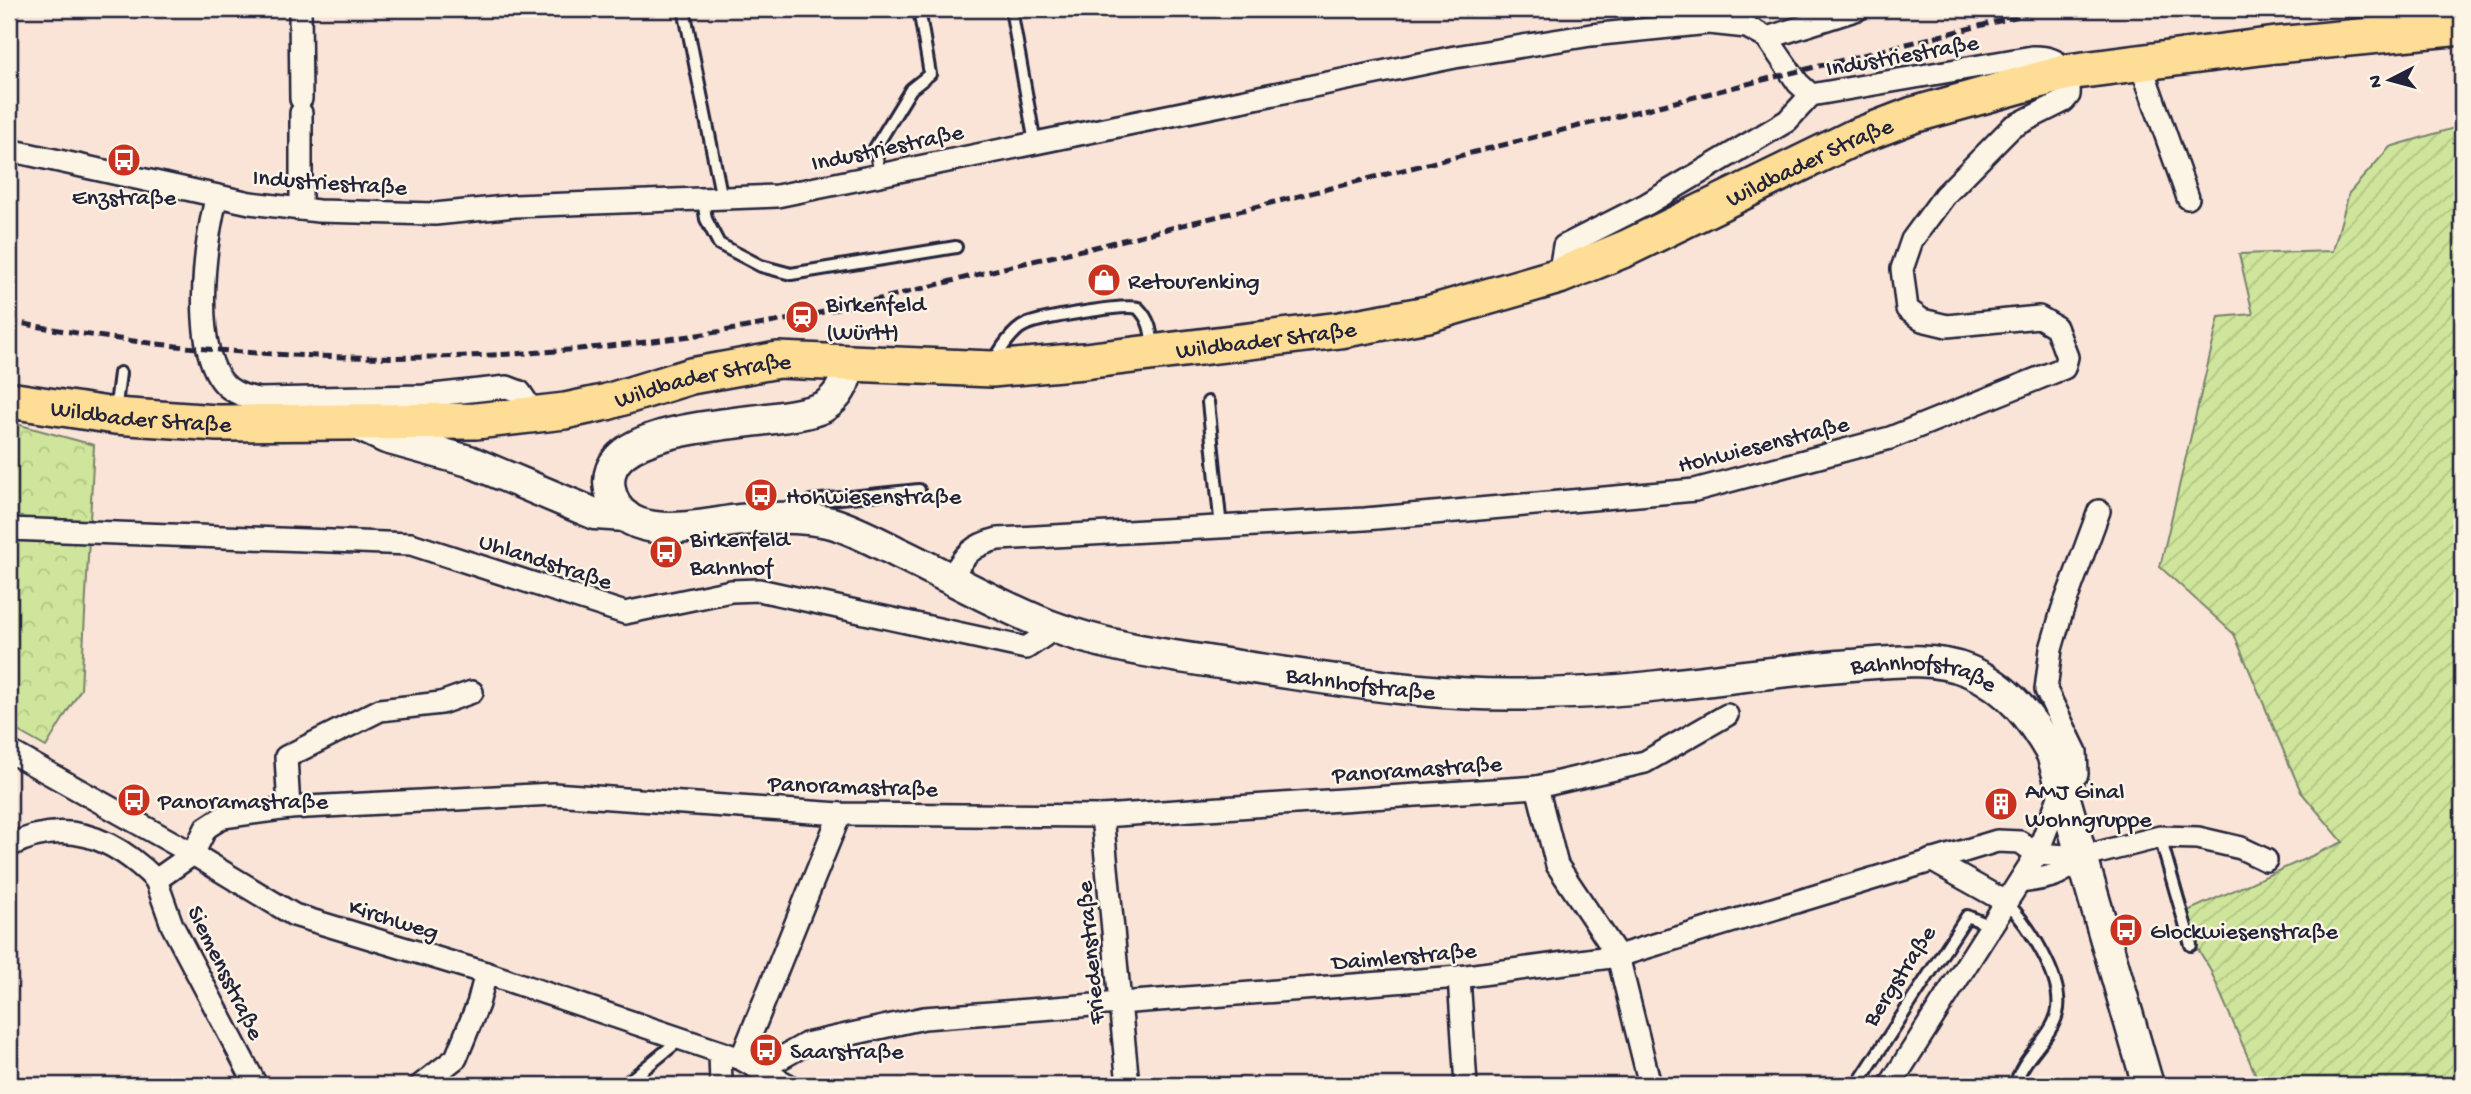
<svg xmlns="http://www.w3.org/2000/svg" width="2471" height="1094" viewBox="0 0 2471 1094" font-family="'Gochi Hand',sans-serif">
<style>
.forest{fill:url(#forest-crowns);stroke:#78846b;stroke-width:2}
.garden{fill:url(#garden-furrows);stroke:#78846b;stroke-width:2}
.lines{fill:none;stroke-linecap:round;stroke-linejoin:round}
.service-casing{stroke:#22223b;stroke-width:16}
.minor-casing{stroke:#22223b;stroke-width:26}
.secondary-casing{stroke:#22223b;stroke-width:35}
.primary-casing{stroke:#22223b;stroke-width:40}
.service{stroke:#fcf5e5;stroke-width:10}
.minor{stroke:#fcf5e5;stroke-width:21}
.secondary{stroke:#fcf5e5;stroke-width:30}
.primary{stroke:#fedd96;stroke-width:35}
.rail{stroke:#22223b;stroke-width:5;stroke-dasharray:10 5;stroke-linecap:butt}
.labels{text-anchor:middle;stroke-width:5;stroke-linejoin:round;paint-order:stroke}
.street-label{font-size:24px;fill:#22223b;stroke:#fcf5e5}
.poi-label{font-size:24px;fill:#22223b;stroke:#fcf5e5;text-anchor:start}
</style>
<defs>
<pattern id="forest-crowns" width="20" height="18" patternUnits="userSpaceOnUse" patternTransform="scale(1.75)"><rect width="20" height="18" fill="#cee59b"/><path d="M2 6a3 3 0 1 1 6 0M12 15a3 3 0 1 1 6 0" fill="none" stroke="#b1c486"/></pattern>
<pattern id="garden-furrows" width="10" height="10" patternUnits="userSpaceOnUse" patternTransform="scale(1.75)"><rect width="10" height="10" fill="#cee59b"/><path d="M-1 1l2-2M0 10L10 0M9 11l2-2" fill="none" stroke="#b1c486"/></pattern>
</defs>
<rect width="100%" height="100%" fill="#fae4d7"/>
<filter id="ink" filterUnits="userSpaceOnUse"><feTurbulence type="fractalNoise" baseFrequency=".0143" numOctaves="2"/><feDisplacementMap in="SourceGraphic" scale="14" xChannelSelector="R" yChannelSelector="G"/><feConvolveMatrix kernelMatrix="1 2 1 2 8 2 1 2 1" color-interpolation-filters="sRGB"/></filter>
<g filter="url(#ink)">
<path class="forest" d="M9,422L94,445L81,689L46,747L9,726Z"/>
<path class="garden" d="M2454,128H2462V1085H2260L2209,967L2195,944L2185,912L2343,842L2301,792L2234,634L2160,567L2219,317L2253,314L2239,254L2333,251L2349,193L2390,147Z"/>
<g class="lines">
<defs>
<g id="service">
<path d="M684,9L722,199"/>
<path d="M1011,9L1035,143"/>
<path d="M9,24L13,9"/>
<path d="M880,174L875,148L911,89L930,74L919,9"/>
<path d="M703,200L706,219L719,244L761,266L791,274L956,247"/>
<path d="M994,362C999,351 1013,330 1025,325C1040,318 1124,304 1138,308C1150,320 1151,331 1153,347"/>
<path d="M1208,402L1221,528"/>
<path d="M115,413L120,373"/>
<path d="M808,516L811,501L919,490"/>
<path d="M2160,837L2191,945"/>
<path d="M2006,902C2028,924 2066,981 2057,1014C2050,1040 2020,1059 2016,1085"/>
<path d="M624,1085L682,1038"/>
<path d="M1857,1085L1967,916L1991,926"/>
</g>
<g id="minor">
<path d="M300,9L301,99"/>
<path d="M1767,38L1858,9"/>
<path d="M2140,62L2188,198"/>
<path d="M301,113V209"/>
<path d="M9,150L250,203L318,211L435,214L515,206L777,196L1455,57L1591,35L1709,23L1747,27L1767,38L1798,83L1811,95L2032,57C2059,56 2071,69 2069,95L2064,101L2012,127L1945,195L1912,240L1902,269L1907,309L1922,320L1947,326L2039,317L2056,327L2067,357L2064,368L1890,438L1695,490L1365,519L998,539C972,545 964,555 951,578"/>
<path d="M217,196C205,238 189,357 229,388C238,395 248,397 259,399L424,396L507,387L520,392L526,401L528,416"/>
<path d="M1559,276L1564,246L1647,204L1787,121L1811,95"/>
<path d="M9,529L411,544L625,613L731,591L759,590L1026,648L1044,636L1050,626"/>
<path d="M9,751L193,854L294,915L486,973L741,1059L788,1085"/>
<path d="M1537,787L1557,865L1618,956L1650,1085"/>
<path d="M289,808L286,757L380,710L441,703L472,692"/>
<path d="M1102,816L1128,1085"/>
<path d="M9,846C65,817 113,837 156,880L193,854L206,828L223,817L289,808L553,794L840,814L1102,816L1537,787L1645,762L1727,715"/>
<path d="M2037,854L2082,857L2160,837L2198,838L2241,848L2266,860"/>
<path d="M1931,860L2006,902"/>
<path d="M156,880L172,925L256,1085"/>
<path d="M2020,882C2049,878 2060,877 2082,857"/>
<path d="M1459,977L1466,1085"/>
<path d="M720,1052L721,1085"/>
<path d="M741,1059L840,814"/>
<path d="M768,1073L774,1062L806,1044L924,1018L1459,977L1618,956L1997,841L2020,842L2037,854"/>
<path d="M421,1085L456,1058L478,1004L486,973"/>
<path d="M1890,1085L2037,854L2063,787L2077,774L2076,752L2046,690L2051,649L2062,611L2099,511"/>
</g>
<g id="secondary">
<path id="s1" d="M849,361C847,380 840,397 823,407C779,429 595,415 610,490C622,547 702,524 740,520C770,517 803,516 832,523C855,530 877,542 899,553C949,577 997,605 1048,625C1110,649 1181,657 1246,667C1344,681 1441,698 1539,694C1579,693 1619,691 1659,686C1723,679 1786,670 1851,665C1890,662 1932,656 1969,671C2008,687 2032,719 2052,754L2148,1085"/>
<path d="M356,424L386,438L469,461L595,514L626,516"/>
</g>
<g id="primary">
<path id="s2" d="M9,400L115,416L217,423L476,421L565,411L607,402L691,376L778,360L992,369L1084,361L1340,330L1428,314L1559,276L1627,248L1853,138L1913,115L2068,72L2276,45L2462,27"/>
</g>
</defs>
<use href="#service" class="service-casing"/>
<use href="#minor" class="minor-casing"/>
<use href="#secondary" class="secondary-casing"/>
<use href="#primary" class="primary-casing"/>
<use href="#service" class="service"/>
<use href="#minor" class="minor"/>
<use href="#secondary" class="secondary"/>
<use href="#primary" class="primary"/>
<path class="rail" d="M9,321C256,369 516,369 764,324C874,304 981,271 1091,248L2047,9"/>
</g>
</g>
<defs>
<symbol id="bus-disc" viewBox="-11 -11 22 22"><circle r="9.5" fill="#c8321e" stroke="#fcf5e5"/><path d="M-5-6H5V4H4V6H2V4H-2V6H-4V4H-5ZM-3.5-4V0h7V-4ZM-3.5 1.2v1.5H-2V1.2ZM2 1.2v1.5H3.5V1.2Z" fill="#fff"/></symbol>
<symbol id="shop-disc" viewBox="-11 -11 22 22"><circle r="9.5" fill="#c8321e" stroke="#fcf5e5"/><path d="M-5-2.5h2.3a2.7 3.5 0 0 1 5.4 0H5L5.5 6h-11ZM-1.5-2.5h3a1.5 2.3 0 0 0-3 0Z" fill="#fff"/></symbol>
<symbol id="station-disc" viewBox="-11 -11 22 22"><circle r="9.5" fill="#c8321e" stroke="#fcf5e5"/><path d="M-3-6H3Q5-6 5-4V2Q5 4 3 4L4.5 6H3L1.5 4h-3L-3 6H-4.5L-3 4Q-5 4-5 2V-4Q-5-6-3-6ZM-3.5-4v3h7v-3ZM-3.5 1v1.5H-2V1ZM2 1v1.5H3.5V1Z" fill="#fff"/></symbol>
<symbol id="building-disc" viewBox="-11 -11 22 22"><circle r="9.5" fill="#c8321e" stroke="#fcf5e5"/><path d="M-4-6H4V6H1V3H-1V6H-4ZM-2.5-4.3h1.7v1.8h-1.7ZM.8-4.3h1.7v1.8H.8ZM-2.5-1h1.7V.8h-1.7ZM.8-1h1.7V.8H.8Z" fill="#fff"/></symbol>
</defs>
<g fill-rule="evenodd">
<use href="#bus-disc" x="105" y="141" width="38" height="38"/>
<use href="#shop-disc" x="1085" y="261" width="38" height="38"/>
<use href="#station-disc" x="783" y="298" width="38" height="38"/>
<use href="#bus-disc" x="742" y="476" width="38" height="38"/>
<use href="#bus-disc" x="647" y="533" width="38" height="38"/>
<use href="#bus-disc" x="115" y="781" width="38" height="38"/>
<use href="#building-disc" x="1982" y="785" width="38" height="38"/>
<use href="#bus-disc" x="2107" y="911" width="38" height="38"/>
<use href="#bus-disc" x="747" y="1031" width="38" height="38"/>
</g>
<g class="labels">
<g class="street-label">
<text transform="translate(1902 54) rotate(-10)" y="8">Industriestraße</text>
<text transform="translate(887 146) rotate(-12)" y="8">Industriestraße</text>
<text dy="8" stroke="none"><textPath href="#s2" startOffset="1843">Wildbader Straße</textPath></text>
<text transform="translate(330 181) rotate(4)" y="8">Industriestraße</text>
<text dy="8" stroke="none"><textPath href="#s2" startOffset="1267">Wildbader Straße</textPath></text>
<text dy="8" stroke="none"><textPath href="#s2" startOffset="700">Wildbader Straße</textPath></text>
<text dy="8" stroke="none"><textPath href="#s2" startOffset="133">Wildbader Straße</textPath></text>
<text transform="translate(1763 443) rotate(-14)" y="8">Hohwiesenstraße</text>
<text transform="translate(546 560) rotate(18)" y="8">Uhlandstraße</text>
<text dy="8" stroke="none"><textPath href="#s1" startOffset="1668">Bahnhofstraße</textPath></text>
<text dy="8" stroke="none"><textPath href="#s1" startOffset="1101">Bahnhofstraße</textPath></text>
<text transform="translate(1417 768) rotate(-4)" y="8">Panoramastraße</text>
<text transform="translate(853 785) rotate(2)" y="8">Panoramastraße</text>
<text transform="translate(394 918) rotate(17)" y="8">Kirchweg</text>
<text transform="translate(1089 953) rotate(-95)" y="8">Friedenstraße</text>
<text transform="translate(1404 955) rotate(-5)" y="8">Daimlerstraße</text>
<text transform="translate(227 972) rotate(64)" y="8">Siemensstraße</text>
<text transform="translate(1898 975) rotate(-57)" y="8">Bergstraße</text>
</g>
<g class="poi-label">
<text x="124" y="204" text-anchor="middle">Enzstraße</text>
<text x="1128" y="288">Retourenking</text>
<text x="826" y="311">Birkenfeld<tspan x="826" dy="28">(Württ)</tspan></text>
<text x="786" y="503">Hohwiesenstraße</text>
<text x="690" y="546">Birkenfeld<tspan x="690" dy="28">Bahnhof</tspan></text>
<text x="2025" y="798">AMJ Ginal<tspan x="2025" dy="28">Wohngruppe</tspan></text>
<text x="158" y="808">Panoramastraße</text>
<text x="2150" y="938">Glockwiesenstraße</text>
<text x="790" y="1058">Saarstraße</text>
</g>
</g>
<rect width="2471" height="1094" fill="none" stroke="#fcf5e5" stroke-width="35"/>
<rect x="18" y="18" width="2436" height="1059" fill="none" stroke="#22223b" stroke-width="2.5" filter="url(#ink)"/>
<g transform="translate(2390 80) rotate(264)" stroke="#fcf5e5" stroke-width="5" paint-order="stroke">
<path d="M0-5L12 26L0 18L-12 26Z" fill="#22223b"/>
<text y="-10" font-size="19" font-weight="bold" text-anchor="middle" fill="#22223b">N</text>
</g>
</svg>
